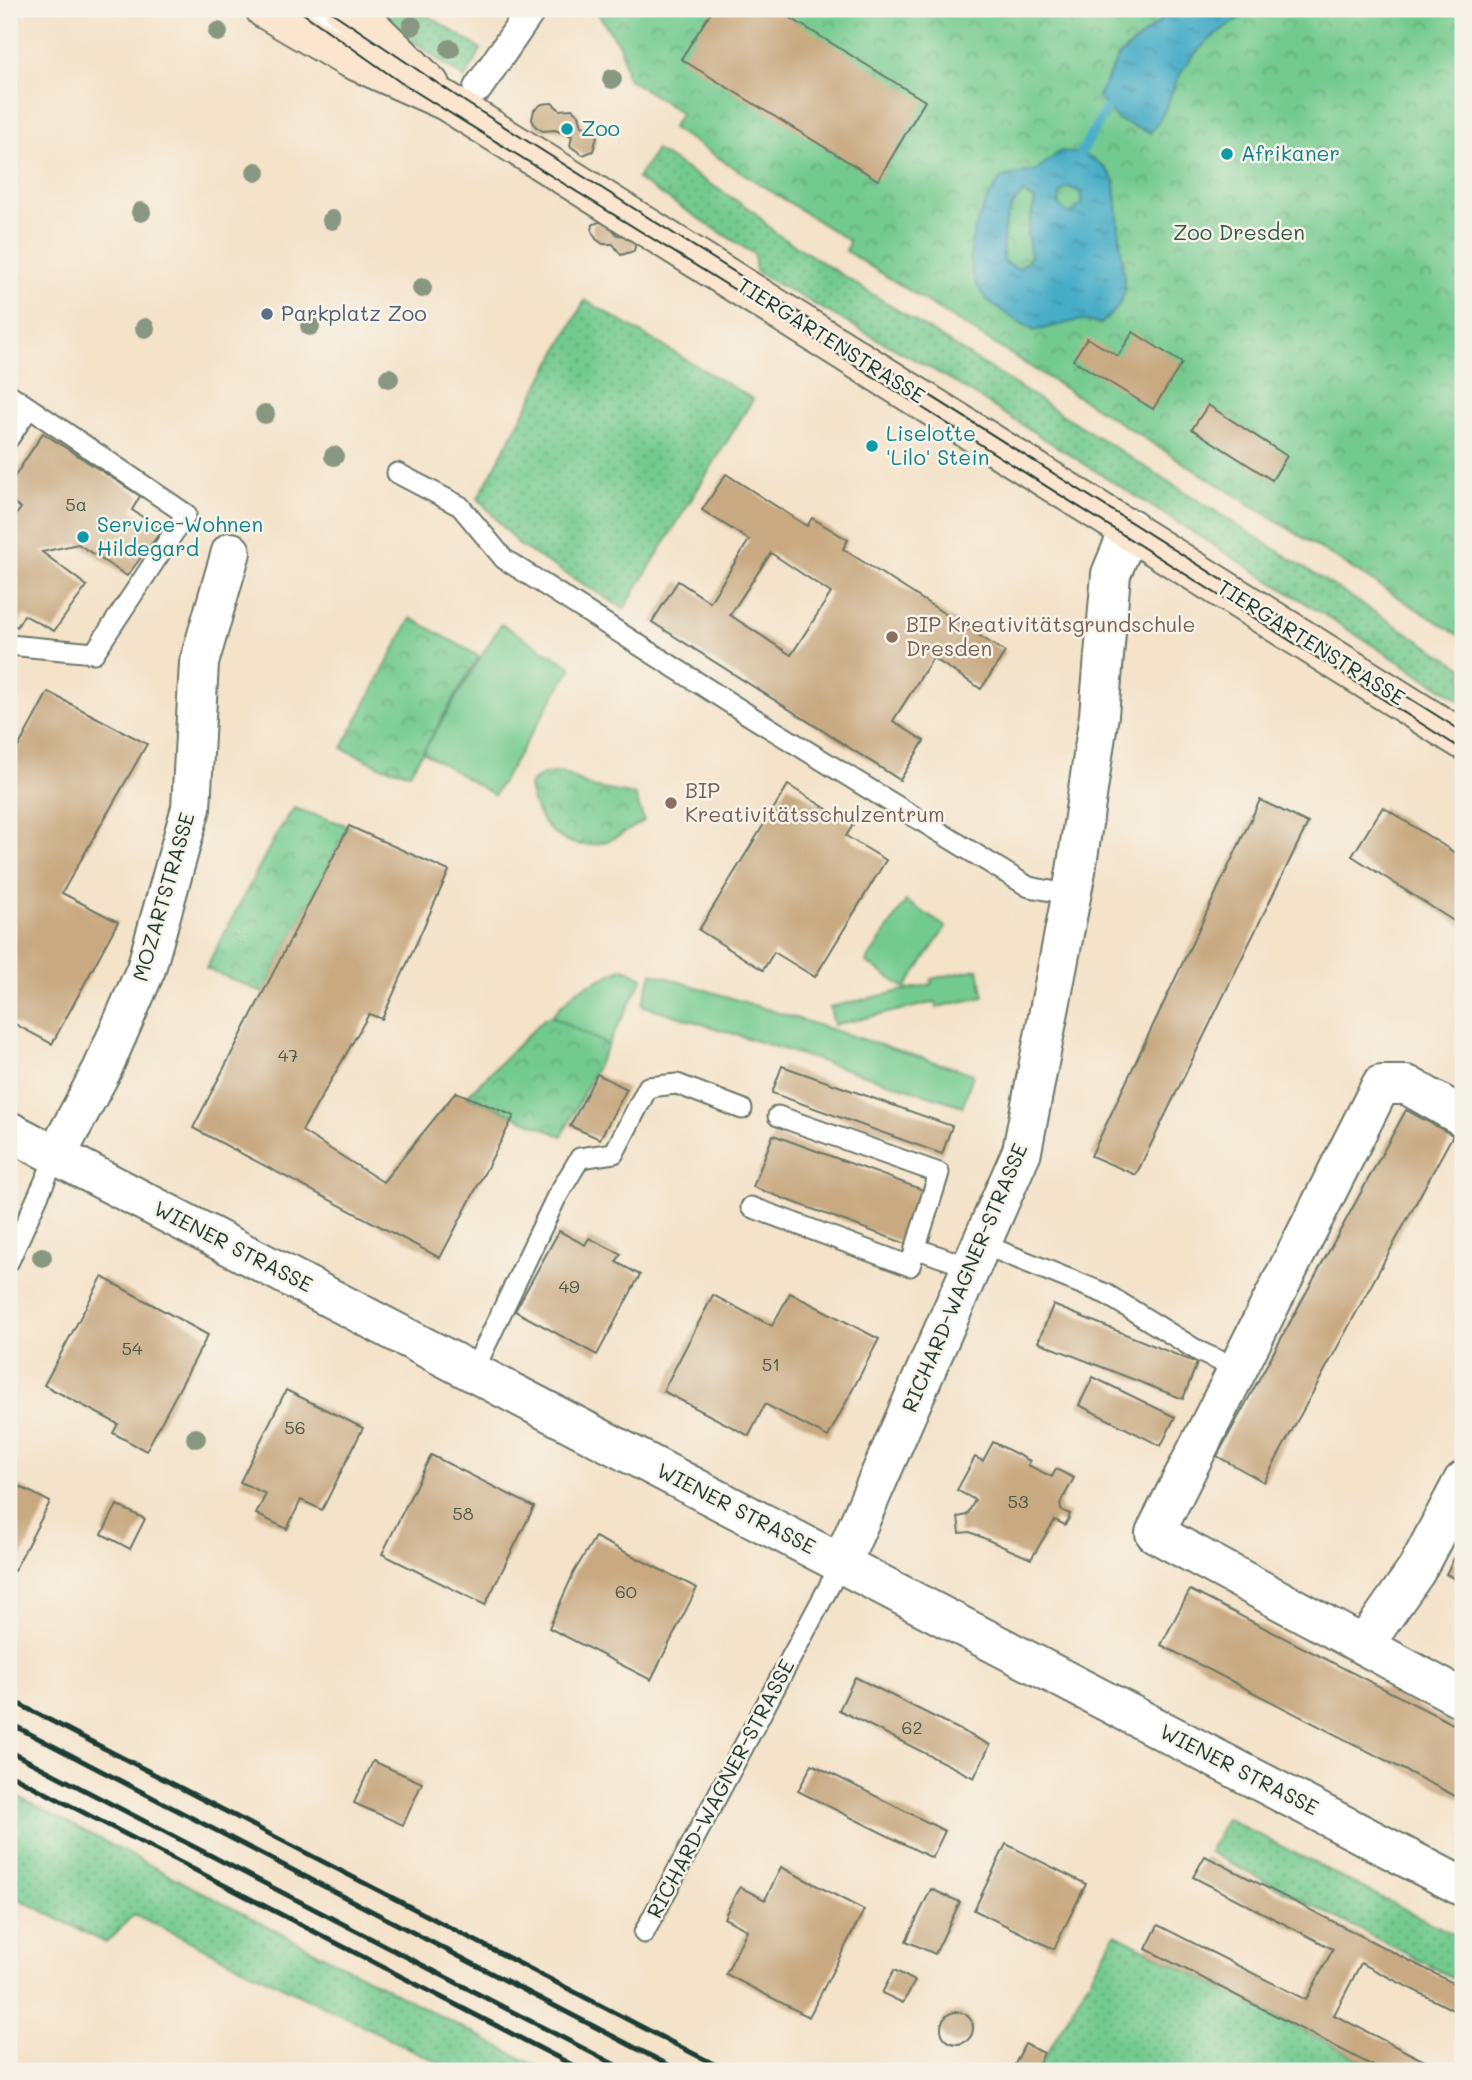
<svg xmlns="http://www.w3.org/2000/svg" width="1472" height="2080" viewBox="0 0 1472 2080" font-family="Mali,sans-serif">
<style>
.grass{fill:url(#grass-dots);stroke:#498462;stroke-width:2}
.park{fill:url(#park-crowns);stroke:#498462;stroke-width:2}
.pitch{fill:#73ca8f;stroke:#498462;stroke-width:2}
.water{fill:url(#water-ripples);stroke:#33757e;stroke-width:2;fill-rule:evenodd}
.lines{fill:none;stroke-linecap:round;stroke-linejoin:round}
.stream{stroke:#47adc7;stroke-width:10}
.building{fill:#c8a981;fill-rule:evenodd}
.service-casing{stroke:#6a7768;stroke-width:23}
.pedestrian-casing{stroke:#6a7768;stroke-width:32}
.minor-casing{stroke:#6a7768;stroke-width:42}
.secondary-casing{stroke:#6a7768;stroke-width:42}
.service{stroke:#fff;stroke-width:19}
.pedestrian{stroke:#fff;stroke-width:28}
.minor{stroke:#fff;stroke-width:38}
.secondary{stroke:#fbe5cf;stroke-width:38}
.tram{stroke:#1f3d34;stroke-width:2}
.rail{stroke:#1f3d34;stroke-width:5}
.tree{fill:#889781}
.culture-dot{fill:#0f9aa8;stroke:#f7f3e8;stroke-width:2.5}
.service-dot{fill:#5c6f8a;stroke:#f7f3e8;stroke-width:2.5}
.education-dot{fill:#8d6e63;stroke:#f7f3e8;stroke-width:2.5}
.labels{text-anchor:middle;stroke-width:5;stroke-linejoin:round;paint-order:stroke}
.number-label{font-size:18px;fill:#495847}
.culture-label{font-size:21px;fill:#0d838f;stroke:#f7f3e8;text-anchor:start}
.park-label{font-size:21px;fill:#305946;stroke:#f7f3e8}
.service-label{font-size:21px;fill:#4e5e75;stroke:#f7f3e8;text-anchor:start}
.street-label{font-size:21px;fill:#1f3d34;stroke:#f7f3e8}
.education-label{font-size:21px;fill:#785e54;stroke:#f7f3e8;text-anchor:start}
</style>
<defs>
<pattern id="grass-dots" width="8" height="8" patternUnits="userSpaceOnUse" patternTransform="scale(1.75)"><rect width="8" height="8" fill="#73ca8f"/><path d="M2 2h.1M6 6h.1" fill="none" stroke="#5ea576" stroke-width="1.8" stroke-linecap="round"/></pattern>
<pattern id="park-crowns" width="20" height="18" patternUnits="userSpaceOnUse" patternTransform="scale(1.75)"><rect width="20" height="18" fill="#73ca8f"/><path d="M2 6a3 3 0 1 1 6 0M12 15a3 3 0 1 1 6 0" fill="none" stroke="#5ea576"/></pattern>
<pattern id="water-ripples" width="26" height="14" patternUnits="userSpaceOnUse" patternTransform="scale(1.75)"><rect width="26" height="14" fill="#47adc7"/><path d="M2 4q2-2 4 0t4 0M15 11q2-2 4 0t4 0" fill="none" stroke="#3b8ea2"/></pattern>
</defs>
<rect width="100%" height="100%" fill="#f7f3e8"/>
<filter id="ink" filterUnits="userSpaceOnUse"><feTurbulence type="fractalNoise" baseFrequency=".0143" numOctaves="2"/><feDisplacementMap in="SourceGraphic" scale="14" xChannelSelector="R" yChannelSelector="G"/><feConvolveMatrix kernelMatrix="1 2 1 2 8 2 1 2 1" color-interpolation-filters="sRGB"/></filter>
<filter id="wash" filterUnits="userSpaceOnUse"><feTurbulence type="fractalNoise" baseFrequency=".00686" numOctaves="4" result="noise"/><feDisplacementMap in="SourceGraphic" scale="28" xChannelSelector="R" yChannelSelector="G"/><feGaussianBlur stdDeviation="1.57" result="paint"/><feColorMatrix in="noise" values="0 0 0 0 0 0 0 0 0 0 0 0 0 0 0 0 0 1.4 0 .05"/><feComposite in="paint" operator="in"/></filter>
<g filter="url(#wash)">
<rect width="100%" height="100%" fill="#f4e2c9"/>
<g class="grass">
<path d="M369,9H418L481,49L465,79Z"/>
<path d="M656,150L753,211L774,232L1463,668V702L946,377L756,272L754,254L637,179Z"/>
<path d="M585,300L753,399L624,609L519,545L478,498Z"/>
<path d="M9,1792L546,2071H456L134,1914L106,1943L9,1894Z"/>
<path d="M1226,1818L1463,1939V1983L1209,1852Z"/>
<path d="M1115,1934L1359,2059L1383,2071H1037Z"/>
</g>
<g class="park">
<path d="M595,9H1463V638L846,251L849,241L672,128L681,113L627,78L621,48Z"/>
<path d="M411,618L479,656L410,773L380,766L342,748Z"/>
<path d="M562,772L591,787L635,795L644,821C632,828 618,837 605,842C565,856 533,822 529,785C538,774 549,773 562,772Z"/>
<path d="M294,808L349,826L263,993L206,968L277,833Z"/>
<path d="M551,1016L608,1045L562,1136L467,1096L545,1018Z"/>
</g>
<g class="pitch">
<path d="M501,624L572,667L494,795L423,752Z"/>
<path d="M906,901L946,927L905,988L866,962Z"/>
<path d="M624,968L643,978L608,1045L551,1016L577,990Z"/>
<path d="M978,969L984,997L937,1007L936,1002L834,1025L830,1007L932,984L931,979Z"/>
<path d="M652,973L973,1074L963,1106L642,1005Z"/>
</g>
<g class="water">
<path d="M1169,9H1258C1230,21 1198,45 1182,71C1168,94 1169,111 1150,133L1118,120L1098,96L1119,56L1159,22Z"/>
<path d="M1061,151C1085,153 1103,160 1115,182L1125,292L1118,307L1101,324L1080,320L1034,331C1019,321 996,310 985,297C954,261 979,209 1002,177L1036,170ZM1069,187L1080,192L1082,203L1071,214L1059,206L1060,193ZM1023,193L1035,200L1027,234L1031,257L1019,269L1003,261C1002,235 1003,212 1023,193Z"/>
</g>
<g class="lines">
<path class="stream" d="M1081,153L1106,109"/>
</g>
<g id="blocks">
<g class="building">
<path d="M713,9H776L925,101L878,180L681,59Z"/>
<path d="M552,103L560,110L572,109L579,115L582,126L593,129L597,137L593,151L583,155L570,146L572,136L555,130L543,131L535,126L532,119L534,110L542,104Z"/>
<path d="M600,222L608,223L617,235L630,236L636,242L634,251L621,255L613,244H603L596,239L592,231L593,224Z"/>
<path d="M1133,332L1182,363L1153,409L1073,360L1087,338L1118,356Z"/>
<path d="M1208,405L1287,456L1272,480L1192,429Z"/>
<path d="M43,433L140,496L132,510L162,530L127,576L78,544L42,552L87,586L54,631L24,615L17,627L9,621V524L21,508L9,499V485Z"/>
<path d="M726,474L807,526L812,518L848,540L843,549L1005,652L981,689L933,658L893,721L924,741L900,780L652,622L678,581L710,602L749,540L702,510ZM771,553L831,593L791,655L730,615Z"/>
<path d="M48,692L147,744L62,893L118,922L52,1044L9,1021V764Z"/>
<path d="M788,785L853,825L846,836L886,860L815,977L774,952L763,970L699,930Z"/>
<path d="M1260,800L1308,823L1136,1175L1091,1156Z"/>
<path d="M1383,807L1463,858V927L1352,856Z"/>
<path d="M349,826L449,871L382,1019L369,1014L302,1131L383,1182L456,1092L514,1116L440,1258L193,1128Z"/>
<path d="M782,1066L952,1126L942,1154L772,1093Z"/>
<path d="M597,1074L627,1089L600,1139L570,1126Z"/>
<path d="M1406,1110L1453,1135L1264,1482L1217,1456Z"/>
<path d="M773,1135L929,1192L909,1245L753,1187Z"/>
<path d="M559,1231L585,1245L589,1238L621,1254L616,1262L640,1275L597,1355L515,1311Z"/>
<path d="M102,1277L208,1335L146,1451L113,1433L118,1424L44,1385Z"/>
<path d="M790,1293L879,1339L828,1437L765,1404L749,1436L663,1391L713,1295L772,1326Z"/>
<path d="M1053,1305L1197,1363L1183,1399L1038,1342Z"/>
<path d="M1093,1377L1175,1417L1161,1446L1079,1405Z"/>
<path d="M286,1390L363,1428L322,1510L301,1500L287,1529L256,1514L266,1494L240,1482Z"/>
<path d="M993,1442L1030,1461L1028,1465L1052,1477L1056,1469L1074,1478L1060,1504L1061,1510L1070,1514L1068,1520L1065,1525L1055,1520L1031,1559L970,1532L960,1533L958,1517L967,1515L975,1500L957,1490L975,1457L983,1461Z"/>
<path d="M431,1455L534,1507L485,1605L382,1554Z"/>
<path d="M9,1481L50,1502L14,1571L9,1569Z"/>
<path d="M117,1505L145,1519L130,1549L102,1534Z"/>
<path d="M595,1537L697,1588L651,1680L549,1628L574,1572Z"/>
<path d="M1463,1541V1583L1446,1574Z"/>
<path d="M1190,1590L1463,1729V1800L1161,1645Z"/>
<path d="M855,1677L990,1745L974,1778L839,1710Z"/>
<path d="M373,1761L422,1783L403,1825L354,1803Z"/>
<path d="M812,1764L945,1831L932,1858L798,1791Z"/>
<path d="M1006,1844L1086,1884L1054,1949L974,1910Z"/>
<path d="M1205,1856L1463,1988V2015L1361,1963L1334,2015L1444,2071H1383L1146,1949L1158,1925L1306,2000L1333,1949L1193,1877Z"/>
<path d="M781,1867L864,1910L809,2017L726,1974L747,1930L724,1918L736,1893L740,1887L765,1900Z"/>
<path d="M931,1889L960,1902L935,1954L906,1941Z"/>
<path d="M894,1970L915,1981L903,2003L882,1993Z"/>
<circle cx="957" cy="2028" r="16"/>
<path d="M1025,2044L1044,2053L1036,2071L1013,2068Z"/>
</g>
</g>
</g>
<g filter="url(#ink)">
<use href="#blocks" fill-opacity="0" stroke="#6a7768" stroke-width="2"/>
<g class="lines">
<defs>
<g id="service">
<path d="M310,9L353,38"/>
<path d="M9,394L186,514L94,653L9,645"/>
<path d="M9,438L29,408"/>
<path d="M397,473L460,506L504,559L755,719L1029,887L1073,895"/>
<path d="M751,1207L910,1266L939,1173L778,1116"/>
<path d="M982,1244L1106,1294L1200,1352L1238,1369"/>
<path d="M915,1248L972,1268"/>
<path d="M9,1261L56,1156"/>
<path d="M473,1372L556,1198L580,1158L614,1153L648,1087L677,1084L742,1109"/>
<path d="M644,1933L841,1564"/>
</g>
<path id="pedestrian" d="M478,88L532,9"/>
<g id="minor">
<path d="M1463,1117L1407,1085H1381L1155,1533L1463,1699"/>
<path d="M9,1131L1463,1887"/>
<path d="M56,1156L102,1070L146,969L191,808L199,663L231,552"/>
<path d="M841,1564L1022,1151L1076,871L1099,715L1111,574L1130,528"/>
<path d="M1364,1645L1416,1571L1463,1481"/>
</g>
<g id="secondary">
<path d="M265,9L347,57L446,101L1463,740"/>
<path d="M344,9L376,32L430,85"/>
</g>
</defs>
<use href="#service" class="service-casing"/>
<use href="#pedestrian" class="pedestrian-casing"/>
<use href="#minor" class="minor-casing"/>
<use href="#secondary" class="secondary-casing"/>
<use href="#service" class="service"/>
<use href="#pedestrian" class="pedestrian"/>
<use href="#minor" class="minor"/>
<use href="#secondary" class="secondary"/>
<g class="tram">
<path d="M297,9L400,82L798,329L1463,750"/>
<path d="M327,9L467,103L1463,732"/>
</g>
<g class="rail">
<path d="M9,1699L727,2071"/>
<path d="M9,1723L680,2071"/>
<path d="M9,1751L627,2071"/>
<path d="M9,1774L584,2071"/>
</g>
</g>
<g class="tree">
<circle cx="412" cy="26" r="10"/>
<circle cx="218" cy="32" r="10"/>
<circle cx="450" cy="49" r="10"/>
<circle cx="612" cy="79" r="10"/>
<circle cx="256" cy="172" r="10"/>
<circle cx="141" cy="212" r="10"/>
<circle cx="332" cy="220" r="10"/>
<circle cx="422" cy="288" r="10"/>
<circle cx="310" cy="326" r="10"/>
<circle cx="145" cy="328" r="10"/>
<circle cx="389" cy="378" r="10"/>
<circle cx="265" cy="414" r="10"/>
<circle cx="334" cy="456" r="10"/>
<circle cx="42" cy="1257" r="10"/>
<circle cx="196" cy="1438" r="10"/>
</g>
</g>
<g class="culture-dot">
<circle cx="567" cy="129" r="7"/>
<circle cx="1227" cy="154" r="7"/>
<circle cx="872" cy="446" r="7"/>
<circle cx="83" cy="537" r="7"/>
</g>
<circle class="service-dot" cx="267" cy="314" r="7"/>
<g class="education-dot">
<circle cx="892" cy="637" r="7"/>
<circle cx="671" cy="803" r="7"/>
</g>
<g class="labels">
<g class="number-label">
<text x="76" y="511">5a</text>
<text x="288" y="1062">47</text>
<text x="569" y="1293">49</text>
<text x="132" y="1355">54</text>
<text x="771" y="1371">51</text>
<text x="295" y="1434">56</text>
<text x="1018" y="1508">53</text>
<text x="463" y="1520">58</text>
<text x="626" y="1598">60</text>
<text x="912" y="1734">62</text>
</g>
<g class="culture-label">
<text x="581" y="136">Zoo</text>
<text x="1241" y="161">Afrikaner</text>
<text x="886" y="441">Liselotte<tspan x="886" dy="24">'Lilo' Stein</tspan></text>
<text x="97" y="532">Service-Wohnen<tspan x="97" dy="24">Hildegard</tspan></text>
</g>
<g class="park-label">
<text x="1239" y="240">Zoo Dresden</text>
</g>
<g class="service-label">
<text x="281" y="321">Parkplatz Zoo</text>
</g>
<g class="street-label">
<text transform="translate(831 341) rotate(32)" y="7">TIERGARTENSTRASSE</text>
<text transform="translate(1311 643) rotate(32)" y="7">TIERGARTENSTRASSE</text>
<text transform="translate(164 897) rotate(-74)" y="7">MOZARTSTRASSE</text>
<text transform="translate(233 1247) rotate(27)" y="7">WIENER STRASSE</text>
<text transform="translate(965 1278) rotate(-67)" y="7">RICHARD-WAGNER-STRASSE</text>
<text transform="translate(736 1509) rotate(27)" y="7">WIENER STRASSE</text>
<text transform="translate(1239 1770) rotate(27)" y="7">WIENER STRASSE</text>
<text transform="translate(721 1789) rotate(-62)" y="7">RICHARD-WAGNER-STRASSE</text>
</g>
<g class="education-label">
<text x="906" y="632">BIP Kreativitätsgrundschule<tspan x="906" dy="24">Dresden</tspan></text>
<text x="685" y="798">BIP<tspan x="685" dy="24">Kreativitätsschulzentrum</tspan></text>
</g>
</g>
<rect width="1472" height="2080" fill="none" stroke="#f7f3e8" stroke-width="35"/>
</svg>
